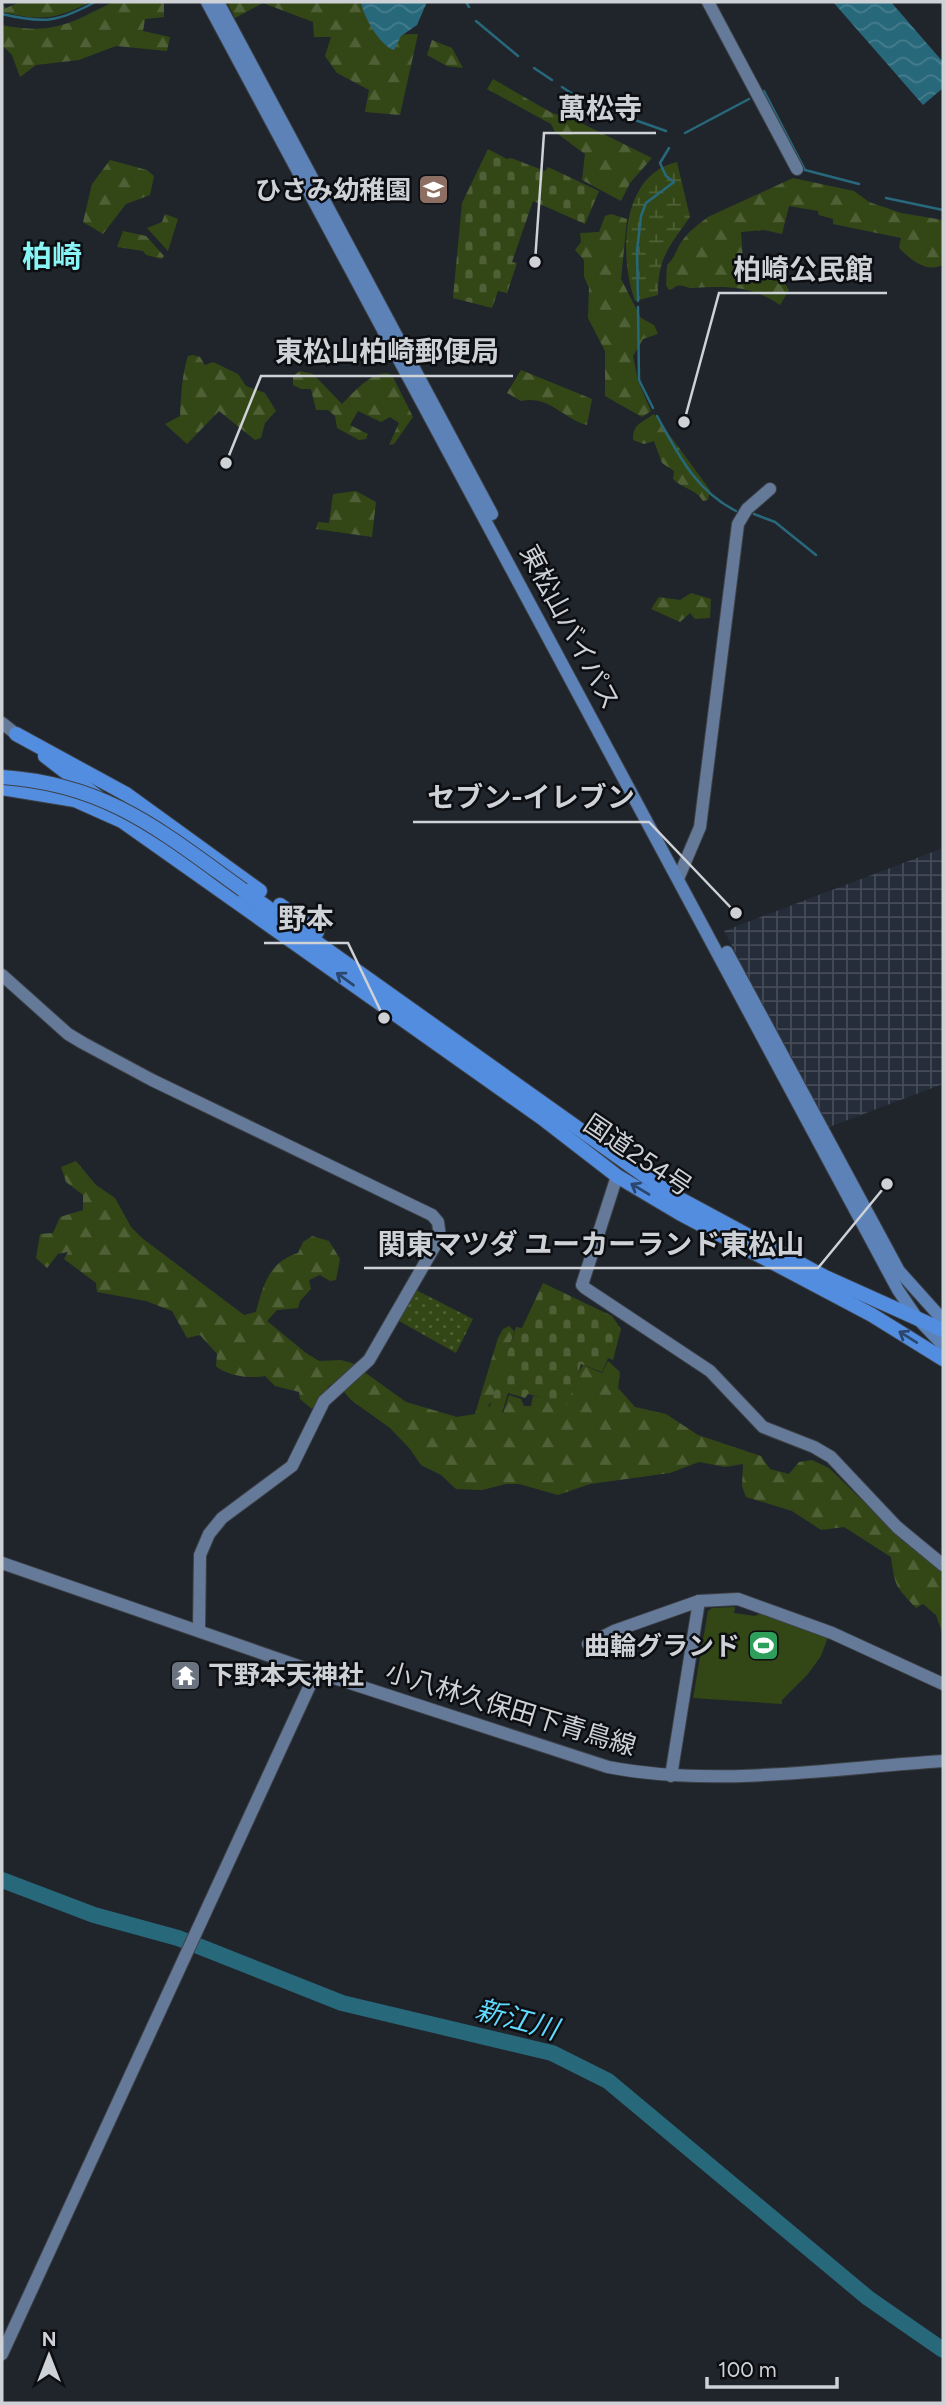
<svg xmlns="http://www.w3.org/2000/svg" width="945" height="2405" viewBox="0 0 945 2405" font-family="Figtree,'Noto Sans JP',sans-serif">
<style>
.industrial{fill:url(#industrial-grid)}
.green{fill:url(#green-dots)}
.forest{fill:url(#forest-firs)}
.wetland{fill:url(#wetland-marsh)}
.cemetery{fill:url(#cemetery-stones)}
.pitch{fill:#334716}
.water{fill:url(#water-waves)}
.lines{fill:none;stroke-linecap:round;stroke-linejoin:round}
.stream{stroke:#28687b;stroke-width:2.5}
.river{stroke:#28687b;stroke-width:16}
.secondary-casing{stroke:#3d4147;stroke-width:14}
.primary-casing{stroke:#3d4147;stroke-width:14}
.highway-casing{stroke:#3d4147;stroke-width:16}
.secondary{stroke:#657a99;stroke-width:12}
.primary{stroke:#5d82b8;stroke-width:12}
.highway{stroke:#538de0;stroke-width:14}
.highway-bridge-casing{stroke:#3d4147;stroke-width:16;stroke-linecap:butt}
.highway-bridge{stroke:#538de0;stroke-width:14}
.oneway{stroke:#2c476e}
.labels{text-anchor:middle;stroke-width:5;stroke-linejoin:round;paint-order:stroke}
.poi-label{font-size:26px;font-weight:bold;fill:#ced1d6;stroke:#0c0e11;text-anchor:end}
.street-label{font-size:26px;fill:#ced1d6;stroke:#0c0e11}
.water-label{font-size:28px;font-style:italic;fill:#5fd9fd;stroke:#0c0e11}
.quarter-label{font-size:30px;font-weight:bold;fill:#88f4f5;stroke:#0c0e11}
.leader{fill:none;stroke:#ced1d6;stroke-width:2.5}
.callout-dot{fill:#ced1d6;stroke:#0c0e11;stroke-width:2.5}
.callout-label{font-size:28px;text-anchor:middle;font-weight:bold;fill:#ced1d6;stroke:#0c0e11;stroke-width:5;stroke-linejoin:round;paint-order:stroke}
</style>
<defs>
<pattern id="industrial-grid" width="8" height="8" patternUnits="userSpaceOnUse" patternTransform="scale(1.75)"><rect width="8" height="8" fill="#262d3a"/><path d="M0 4h8M4 0v8" fill="none" stroke="#444a56"/></pattern>
<pattern id="green-dots" width="8" height="8" patternUnits="userSpaceOnUse" patternTransform="scale(1.75)"><rect width="8" height="8" fill="#334716"/><path d="M2 2h.1M6 6h.1" fill="none" stroke="#4f6037" stroke-width="1.8" stroke-linecap="round"/></pattern>
<pattern id="forest-firs" width="22" height="20" patternUnits="userSpaceOnUse" patternTransform="scale(1.75)"><rect width="22" height="20" fill="#334716"/><path d="M5 1l3.5 6h-7zM16 11l3.5 6h-7z" fill="#4f6037"/></pattern>
<pattern id="wetland-marsh" width="20" height="14" patternUnits="userSpaceOnUse" patternTransform="scale(1.75)"><rect width="20" height="14" fill="#334716"/><path d="M1 5h8M5 5V1M11 12h8M15 12V8" fill="none" stroke="#4f6037"/></pattern>
<pattern id="cemetery-stones" width="16" height="16" patternUnits="userSpaceOnUse" patternTransform="scale(1.75)"><rect width="16" height="16" fill="#334716"/><path d="M2 7V4a2 2 0 0 1 4 0v3zM10 15v-3a2 2 0 0 1 4 0v3z" fill="#4f6037"/></pattern>
<pattern id="water-waves" width="16" height="10" patternUnits="userSpaceOnUse" patternTransform="scale(1.75)"><rect width="16" height="10" fill="#28687b"/><path d="M0 5q4-4 8 0t8 0" fill="none" stroke="#467d8d"/></pattern>
</defs>
<rect width="100%" height="100%" fill="#20252c"/>
<path class="industrial" d="M943,848V1084L829,1127L724,931Z"/>
<path class="green" d="M416,1290L473,1319L456,1353L399,1321Z"/>
<g class="forest">
<path d="M20,2H90C55,20 40,21 2,12V4L6,8Z"/>
<path d="M113,2H164V17L145,19L143,31L170,37L167,51L116,46L79,60L36,65L20,77L12,55L2,45V25C53,35 69,24 113,2Z"/>
<path d="M227,2H365L388,35L418,34L400,115L365,112L369,90L337,73L325,56L331,37H314L313,22L263,3L235,18Z"/>
<path d="M432,40L452,48L463,68L447,66L427,55Z"/>
<path d="M493,79L552,113L575,120L652,158L630,183L621,201L582,180L585,154L555,132L551,124L487,89Z"/>
<path d="M110,160L147,170L154,176L150,195L126,204L103,234L83,222L92,184Z"/>
<path d="M793,178L854,191L869,202L901,213L943,220V265C925,273 912,260 899,248L901,238L833,224V219L819,215L818,211L789,206L782,234L764,230L741,232L743,261L753,265L765,263L776,270L789,290L780,305C750,285 726,286 693,288C688,289 683,284 677,286C674,287 672,290 669,290L666,285L667,265C676,257 676,249 682,241C689,231 699,224 708,217Z"/>
<path d="M165,214L178,219L168,251L147,228L162,222Z"/>
<path d="M611,214L627,219L621,279L641,318L654,325L658,334L643,339L633,356L638,381L651,411L642,417L605,396V351L588,318L589,287L584,277V260L575,250L581,242L580,233L599,232L605,216Z"/>
<path d="M123,231L146,236L164,256L162,259L146,255L143,251L117,247Z"/>
<path d="M193,355L200,357L205,365L213,362L238,374L246,386L265,393L276,411L265,423L261,438L255,440L219,411L187,444L165,424L180,416C181,395 182,374 188,356Z"/>
<path d="M521,370L592,399L587,425C562,418 549,395 521,401L507,393Z"/>
<path d="M300,371L313,374L342,404C353,393 376,366 392,375L413,417L394,444L389,445L399,423L390,417L381,422L358,411L350,425L368,434L366,439L359,440L337,428L335,416L328,410H316L311,389H301L293,385V376Z"/>
<path d="M654,414L710,490L708,500L703,501C696,489 683,489 673,479L674,471L662,463L654,441L644,444L633,440C633,423 642,423 654,414Z"/>
<path d="M356,491L376,502L372,537L316,529L318,522L329,523L333,494Z"/>
<path d="M691,593L711,599L710,618L695,619L690,613L680,622L651,609L659,597L680,600Z"/>
<path d="M76,1161L96,1185L115,1198L131,1227L142,1238L244,1315L256,1312C263,1285 269,1262 298,1253L303,1242L312,1236L329,1241L340,1259L336,1280L330,1281L320,1275L309,1280L311,1289L300,1301L298,1308L277,1310L267,1321L306,1353L319,1361L341,1360L352,1363L406,1402L457,1417L475,1414L498,1338L503,1329L509,1326L514,1331L496,1396L488,1406L503,1413L509,1395L521,1399L524,1406H531L533,1396L555,1399L572,1383L583,1365L602,1373L608,1361L620,1372L618,1388L635,1407L666,1414L698,1435L761,1456L770,1469L789,1474L799,1462L812,1460L829,1468L903,1540L941,1568L943,1635L936,1615L923,1604L916,1608C896,1586 895,1588 891,1557L844,1527L821,1530L792,1511L746,1497L742,1486L743,1464L725,1467L699,1462L670,1473L590,1484L558,1495L519,1484H506L482,1490L456,1489L441,1475L421,1465L410,1449L390,1428L351,1400L336,1382L329,1386L312,1409L300,1399L299,1392L275,1386L265,1376C251,1379 227,1376 216,1366L217,1354L200,1335L187,1338L172,1311L146,1301L97,1292L96,1283L64,1259L68,1252L58,1254L47,1268L36,1258L40,1234L53,1233L60,1217L83,1210V1195L66,1182L61,1167Z"/>
</g>
<path class="wetland" d="M677,162L690,217C669,247 658,257 658,295L635,301C619,256 620,175 677,162Z"/>
<g class="cemetery">
<path d="M488,149L507,159L511,158L545,171L548,167L599,191L585,224L533,201L512,262L517,263L507,293L498,291L492,308L453,298L462,203Z"/>
<path d="M543,1283L612,1316L621,1329L613,1360L608,1358L602,1372L581,1364L568,1404L528,1394L525,1398L508,1393L502,1413L489,1409L516,1327L522,1328Z"/>
</g>
<path class="pitch" d="M735,1607L734,1613L755,1616L763,1612L828,1637L821,1656L808,1674L782,1700V1704L693,1698L708,1611L712,1608Z"/>
<g class="water">
<path d="M361,2H427L417,25L401,36L394,50C380,46 363,16 361,2Z"/>
<path d="M833,2H891L943,62V88L923,105Z"/>
</g>
<g class="lines">
<g class="stream">
<path d="M466,2L469,7"/>
<path d="M2,14C44,24 58,22 95,2"/>
<path d="M476,21L518,56"/>
<path d="M534,68L552,80"/>
<path d="M562,87L583,101"/>
<path d="M764,91L805,170L859,184"/>
<path d="M601,108L666,131"/>
<path d="M685,133L749,99"/>
<path d="M886,198L943,210"/>
<path d="M638,301L637,251L641,216L646,203L674,182L666,176L660,163L669,148"/>
<path d="M638,307L639,380L653,408"/>
<path d="M657,416C678,454 695,490 736,511"/>
<path d="M754,514L775,522L816,555"/>
</g>
<path class="river" d="M2,1880L94,1915L178,1938L342,2003L552,2053L608,2081L868,2298L943,2350"/>
<defs>
<g id="secondary">
<path d="M708,2L797,169"/>
<path d="M2,723L16,734"/>
<path d="M678,879L700,827L738,524L747,509L770,489"/>
<path d="M2,975L68,1034L83,1043L152,1080L432,1215L438,1222L440,1237L369,1360L324,1401L292,1466L222,1518L209,1534L200,1555L199,1630"/>
<path d="M617,1176L582,1285L585,1288L710,1371L763,1427L814,1447L831,1457L897,1527L943,1565"/>
<path d="M2,1563L316,1672L608,1767C717,1788 833,1768 943,1761"/>
<path d="M588,1644L614,1631L699,1601L738,1599L832,1633L943,1684"/>
<path d="M671,1776L699,1601"/>
<path d="M2,2354L316,1672"/>
</g>
<g id="primary">
<path d="M207,2L898,1290L917,1318L943,1345"/>
<path d="M218,2L492,514"/>
<path d="M727,952L899,1271L943,1320"/>
</g>
<g id="highway">
<path d="M16,734L126,794L260,891"/>
<path d="M45,756L98,797"/>
<path d="M2,788L75,800L122,821L542,1118L617,1176L681,1214L872,1315L943,1359"/>
<path d="M243,890L669,1193L825,1277L943,1330"/>
<path d="M280,905L317,932"/>
</g>
</defs>
<use href="#secondary" class="secondary-casing"/>
<use href="#primary" class="primary-casing"/>
<use href="#highway" class="highway-casing"/>
<use href="#secondary" class="secondary"/>
<use href="#primary" class="primary"/>
<use href="#highway" class="highway"/>
<defs>
<path id="highway-bridge" d="M2,777C107,784 161,831 243,890"/>
</defs>
<use href="#highway-bridge" class="highway-bridge-casing"/>
<use href="#highway-bridge" class="highway-bridge"/>
</g>
<defs><path id="oneway-shaft" d="M-6 0H5M1.5-3L5.5 0L1.5 3" fill="none" stroke-width="1.6" stroke-linecap="round" stroke-linejoin="round" transform="scale(1.75)"/></defs>
<g class="oneway">
<use href="#oneway-shaft" transform="translate(345 979) rotate(-144)"/>
<use href="#oneway-shaft" transform="translate(640 1189) rotate(-149)"/>
<use href="#oneway-shaft" transform="translate(908 1337) rotate(-148)"/>
</g>
<defs>
<symbol id="school-square" viewBox="-11 -11 22 22"><rect x="-9" y="-9" width="18" height="18" rx="4" fill="#8d6e63" stroke="#0c0e11"/><path d="M0-5L7-2L0 1L-7-2ZM-4 1L0 2.5L4 1V4Q0 6-4 4Z" fill="#fff"/></symbol>
<symbol id="stadium-square" viewBox="-11 -11 22 22"><rect x="-9" y="-9" width="18" height="18" rx="4" fill="#2e9e5b" stroke="#0c0e11"/><path d="M0-5a6.5 5 0 1 0 0 10a6.5 5 0 1 0 0-10ZM-3.5-1.8h7v3.6h-7Z" fill="#fff"/></symbol>
<symbol id="temple-square" viewBox="-11 -11 22 22"><rect x="-9" y="-9" width="18" height="18" rx="4" fill="#6b7280" stroke="#0c0e11"/><path d="M0-6L5-2H3V0L6.5 2.5H4V6H1.5V3h-3V6H-4V2.5H-6.5L-3 0V-2H-5Z" fill="#fff"/></symbol>
</defs>
<g fill-rule="evenodd">
<use href="#school-square" x="416" y="172" width="35" height="35"/>
<use href="#stadium-square" x="746" y="1628" width="35" height="35"/>
<use href="#temple-square" x="168" y="1658" width="35" height="35"/>
</g>
<g class="labels">
<g class="poi-label">
<text x="411" y="199">ひさみ幼稚園</text>
<text x="740" y="1655">曲輪グランド</text>
<text x="208" y="1684" text-anchor="start">下野本天神社</text>
</g>
<g class="street-label">
<text transform="translate(570 627) rotate(62)" y="9">東松山バイパス</text>
<text transform="translate(638 1155) rotate(34)" y="9">国道254号</text>
<text transform="translate(511 1709) rotate(17)" y="9">小八林久保田下青鳥線</text>
</g>
<g class="water-label">
<text transform="translate(517 2019) rotate(15)" y="10">新江川</text>
</g>
<g class="quarter-label">
<text x="52" y="267">柏崎</text>
</g>
</g>
<path class="leader" d="M535 262L544 133H656M684 422L719 293H887M226 463L261 376H513M736 913L649 822H413M384 1018L348 943H264M887 1184L818 1268H364"/>
<g class="callout-dot">
<circle cx="535" cy="262" r="7"/>
<circle cx="684" cy="422" r="7"/>
<circle cx="226" cy="463" r="7"/>
<circle cx="736" cy="913" r="7"/>
<circle cx="384" cy="1018" r="7"/>
<circle cx="887" cy="1184" r="7"/>
</g>
<g class="callout-label">
<text x="600" y="118">萬松寺</text>
<text x="803" y="279">柏崎公民館</text>
<text x="387" y="361">東松山柏崎郵便局</text>
<text x="531" y="807">セブン-イレブン</text>
<text x="306" y="928">野本</text>
<text x="591" y="1254">関東マツダ ユーカーランド東松山</text>
</g>
<rect width="945" height="2405" fill="none" stroke="#ced1d6" stroke-width="7"/>
<g transform="translate(49 2356)" stroke="#0c0e11" stroke-width="5" paint-order="stroke">
<path d="M0-5L12 26L0 18L-12 26Z" fill="#ced1d6"/>
<text y="-10" font-size="19" font-weight="bold" text-anchor="middle" fill="#ced1d6">N</text>
</g>
<path d="M707 2377v10h130v-10" fill="none" stroke="#ced1d6" stroke-width="3.5"/>
<text x="718" y="2377" font-size="21" fill="#ced1d6" stroke="#0c0e11" stroke-width="5" paint-order="stroke">100 m</text>
</svg>
